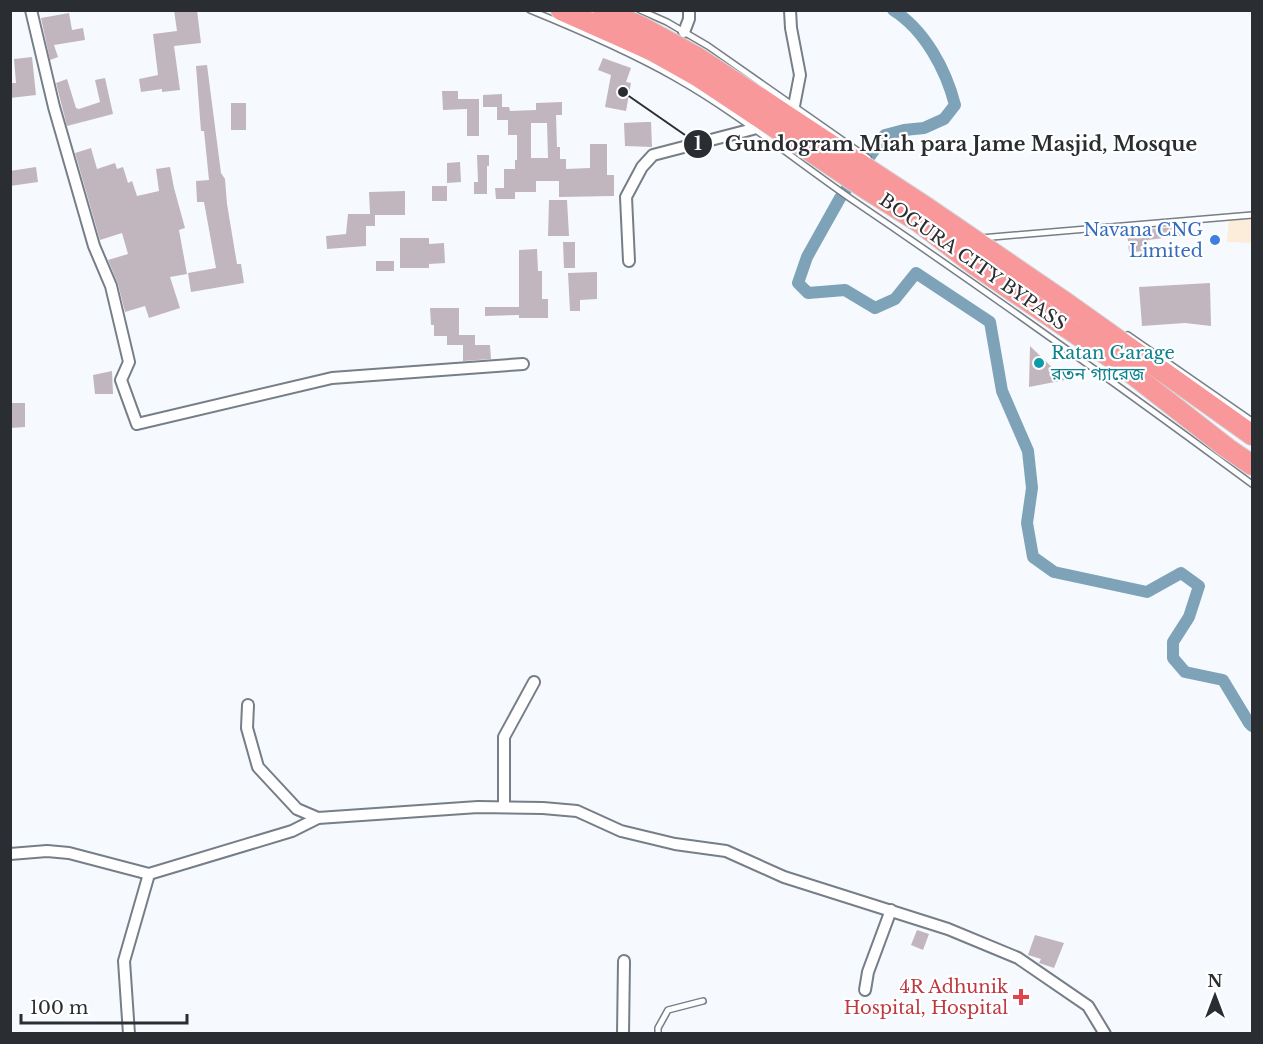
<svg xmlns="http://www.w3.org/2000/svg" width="1263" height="1044" viewBox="0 0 1263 1044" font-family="'Libre Baskerville','Noto Sans Bengali',serif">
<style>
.commercial{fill:#fbedd9}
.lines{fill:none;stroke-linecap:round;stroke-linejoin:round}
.canal{stroke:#7ea3b8;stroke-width:12}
.building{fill:#c1b6bd;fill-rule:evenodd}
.lane-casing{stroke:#767e87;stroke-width:8}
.street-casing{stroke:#767e87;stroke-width:14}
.highway-casing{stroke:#d4d5d6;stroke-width:22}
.lane{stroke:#fff;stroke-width:5}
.street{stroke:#fff;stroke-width:10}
.highway{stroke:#f8989a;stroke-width:20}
.shop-dot{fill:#3f7fe0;stroke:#fff;stroke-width:2}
.culture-dot{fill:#0f9aa8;stroke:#fff;stroke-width:2}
.health-dot{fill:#e0444e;stroke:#fff;stroke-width:2}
.labels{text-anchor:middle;stroke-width:4.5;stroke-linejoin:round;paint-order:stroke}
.shop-label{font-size:18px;fill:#366cbe;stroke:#fff;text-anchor:end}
.street-label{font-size:18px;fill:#2a2d31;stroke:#fff}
.culture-label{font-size:18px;fill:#0d838f;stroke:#fff;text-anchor:start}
.health-label{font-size:18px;fill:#be3a42;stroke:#fff;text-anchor:end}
.leader{fill:none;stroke:#2a2d31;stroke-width:2}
.callout-dot{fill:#2a2d31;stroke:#fff;stroke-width:2}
.mark-label{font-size:18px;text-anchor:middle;font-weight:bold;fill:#fff}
.callout-label{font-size:20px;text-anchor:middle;font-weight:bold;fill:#2a2d31;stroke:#fff;stroke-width:4.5;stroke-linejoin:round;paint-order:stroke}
</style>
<rect width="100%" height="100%" fill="#f6fafe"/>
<path class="commercial" d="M1252,216V243L1227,242L1229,218Z"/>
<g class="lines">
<path class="canal" d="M893,10C925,30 946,70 955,105L944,119L924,128L904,130L885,135L840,198L807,257L798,283L808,293L845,290L875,308L895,299L916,273L990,322L1002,391L1028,451L1032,488L1027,523L1033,557L1054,572L1147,592L1181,573L1199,586L1189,617L1173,642V658L1185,672L1223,680L1249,723L1252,726"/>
</g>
<g class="building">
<path d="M174,10H197L201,43L174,46L180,90L162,92V89L141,92L139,79L158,75L153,34L177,31Z"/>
<path d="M69,13L72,30L83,28L85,40L54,45L58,57L50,60L41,18Z"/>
<path d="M32,57L36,95L10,98V83H16L14,59Z"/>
<path d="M603,58L631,68L626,82L631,83L626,111L605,107L611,75L598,70Z"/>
<path d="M207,65L221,173L225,179L227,204L237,264H241L244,283L191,292L188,273L216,268L204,202H197L196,181L209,180L204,131H201L196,66Z"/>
<path d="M105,78L113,114L67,126L56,83L67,79L76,108L79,109L100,102L95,80Z"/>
<path d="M442,91H458V99H479V136H467V109L443,110Z"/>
<path d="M502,94V107H483V95Z"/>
<path d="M562,102V115H556L557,147H560V159H566V169L590,168V144H607V175H614V196L559,197V181H536V192H515V199H496L495,188H504V169H515V160H517V135H508V120H497V107H509L510,111L536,110V103ZM531,123H547L548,158H531Z"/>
<rect x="231" y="103" width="15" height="27"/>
<path d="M645,122H651L652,147L625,146L624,123Z"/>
<path d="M91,148L97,169L115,163L117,169L123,167L128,183L132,181L137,196L159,191L156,169L170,167L174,188L185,228L179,230L187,274L170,277L180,308L149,318L145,306L125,312L118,284L108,260L128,254L122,233L100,240L75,153Z"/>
<path d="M477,155H489V166H487V194H474V182H478Z"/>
<path d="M460,162L461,182L447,183V163Z"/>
<path d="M36,167L38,182L10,186V171Z"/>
<rect x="432" y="186" width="15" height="15"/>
<path d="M405,191V215H375V226H366V246L327,249L326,236L346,234L348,214H370L369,192Z"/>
<path d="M549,200H567L569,236H548Z"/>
<path d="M1185,226V235L1148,240V251L1129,252L1127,231Z"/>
<path d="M400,238H429V244L444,243L445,263L429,264V268H400Z"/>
<path d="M563,242H575V268H564Z"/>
<path d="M537,249L538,271H542V299H548V318H519V315L485,316V307H519V250Z"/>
<rect x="376" y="261" width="18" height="10"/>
<path d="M597,272V299L580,300V311H570L568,273Z"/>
<path d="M1210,283L1211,326L1185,323L1142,326L1139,287Z"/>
<path d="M430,308H459V335H475V345H490L491,359L463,361V345H447V336H434V325H431Z"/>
<path d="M1030,346L1065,380L1029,387Z"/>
<path d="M112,371L113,394H95L93,375Z"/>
<path d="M10,403H25V427L10,428Z"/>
<path d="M917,930L929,934L923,950L911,945Z"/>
<path d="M1035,935L1064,943L1054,968L1039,963L1041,959L1028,955Z"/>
</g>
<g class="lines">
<defs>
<g id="lane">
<path d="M530,10C579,30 628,51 674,77C738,113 796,161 857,203C991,294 1122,388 1252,484"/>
<path d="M640,10L667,22L708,46L868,158"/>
<path d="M981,238L1252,215"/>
<path d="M1128,335L1252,421"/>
<path d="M658,1034V1028L668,1010L703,1001"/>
</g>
<g id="street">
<path d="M31,10L54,107L94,246L111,286L129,362L121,380L137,424L332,378L523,364"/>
<path d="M790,10L791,28L800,75L794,106"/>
<path d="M684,32L689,19V10"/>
<path d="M629,261L626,197L642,167L653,155L753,129"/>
<path d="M504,807V737L534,682"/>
<path d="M318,818L478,807L543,808L577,811L621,831L675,844L726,851L784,877L948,929L1018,958L1088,1006L1105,1034"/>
<path d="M10,854L47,851L69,853L149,874L292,831L318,818L297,809L258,767L247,728L248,705"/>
<path d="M865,990L868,972L891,910"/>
<path d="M129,1034L124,961L149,874"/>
<path d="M623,1034L624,961"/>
</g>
<g id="highway">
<path d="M561,10L651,50L697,76L783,133L866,189L920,223L976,266L1117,362L1227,448L1252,465"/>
<path d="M603,10L642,27L697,57L926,207L1065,302L1252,435"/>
</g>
</defs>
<use href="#lane" class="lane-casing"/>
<use href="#street" class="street-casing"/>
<use href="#highway" class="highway-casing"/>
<use href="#lane" class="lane"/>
<use href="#street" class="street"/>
<use href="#highway" class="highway"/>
</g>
<circle class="shop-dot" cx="1215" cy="240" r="6"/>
<circle class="culture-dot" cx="1039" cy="363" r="6"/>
<path class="health-dot" d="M1018 988h6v6h6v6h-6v6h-6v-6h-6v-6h6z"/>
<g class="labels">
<g class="shop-label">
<text x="1203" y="236">Navana CNG<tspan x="1203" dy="21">Limited</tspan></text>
</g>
<g class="street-label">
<text transform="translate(973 262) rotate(35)" y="6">BOGURA CITY BYPASS</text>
</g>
<g class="culture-label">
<text x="1051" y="359">Ratan Garage<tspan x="1051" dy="21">রতন গ্যারেজ</tspan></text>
</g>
<g class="health-label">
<text x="1008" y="993">4R Adhunik<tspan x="1008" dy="21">Hospital, Hospital</tspan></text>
</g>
</g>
<path class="leader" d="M623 92L698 144"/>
<g class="callout-dot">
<circle cx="623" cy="92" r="6"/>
<circle cx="698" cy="144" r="15"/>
</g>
<g class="mark-label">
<text x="698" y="150">1</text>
</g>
<g class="callout-label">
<text x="961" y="151">Gundogram Miah para Jame Masjid, Mosque</text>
</g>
<rect width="1263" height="1044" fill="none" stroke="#2a2d31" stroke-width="24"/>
<g transform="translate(1215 996)" stroke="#ffffff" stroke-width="4.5" paint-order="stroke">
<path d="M0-4.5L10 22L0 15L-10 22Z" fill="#2a2d31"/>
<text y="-9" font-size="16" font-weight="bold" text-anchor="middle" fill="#2a2d31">N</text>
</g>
<path d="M21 1014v9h166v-9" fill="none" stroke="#2a2d31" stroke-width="3"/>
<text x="30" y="1014" font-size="18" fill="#2a2d31" stroke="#ffffff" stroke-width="4.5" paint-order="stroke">100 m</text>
</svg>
